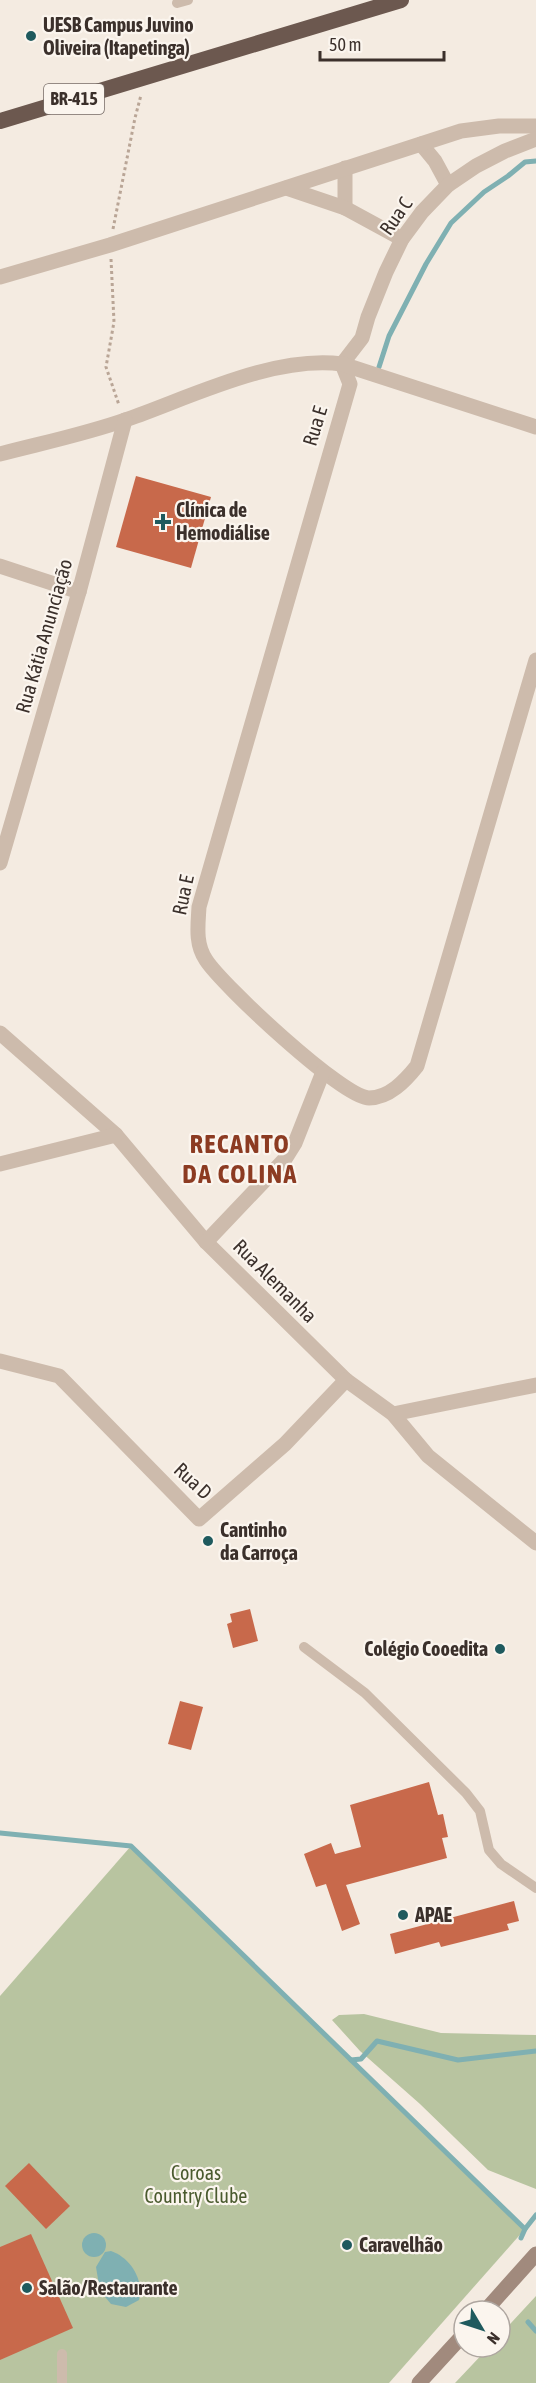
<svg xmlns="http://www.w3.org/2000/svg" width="536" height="2383" viewBox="0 0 536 2383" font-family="'Asap Condensed',sans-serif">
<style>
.green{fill:#b8c4a0}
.water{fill:#7fb0b2}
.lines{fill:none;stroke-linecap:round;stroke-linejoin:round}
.stream{stroke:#7fb0b2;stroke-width:5}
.building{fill:#c8694b}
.path{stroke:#b9a596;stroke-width:3;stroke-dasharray:3 3;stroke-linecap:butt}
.service{stroke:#cdbbac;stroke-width:10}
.minor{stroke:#cdbbac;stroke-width:15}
.secondary{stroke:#a18a7d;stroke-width:15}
.trunk{stroke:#6c584f;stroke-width:16}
.poi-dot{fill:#1f5a5e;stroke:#fbf5ee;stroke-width:2}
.labels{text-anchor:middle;stroke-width:4.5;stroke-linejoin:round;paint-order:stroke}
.shield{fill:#fbf5ee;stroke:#756b66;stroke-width:1.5}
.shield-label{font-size:18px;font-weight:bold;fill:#3b302b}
.poi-label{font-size:20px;font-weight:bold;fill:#3b302b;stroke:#fbf5ee;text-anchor:start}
.street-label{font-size:20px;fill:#3b302b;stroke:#fbf5ee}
.park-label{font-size:20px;fill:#4a5a2e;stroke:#fbf5ee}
.district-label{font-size:26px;font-weight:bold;letter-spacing:1.5px;fill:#8c3b22;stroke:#fbf5ee}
</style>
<rect width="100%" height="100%" fill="#f4ebe1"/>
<g class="green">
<path d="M131,1846L525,2229L389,2383H0V1996Z"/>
<path d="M364,2014L441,2033L536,2035V2189L488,2170L420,2104L360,2051L332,2020L339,2015Z"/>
<path d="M536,2296V2383H455L489,2347H500V2335Z"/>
</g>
<g class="water">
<circle cx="94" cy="2245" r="12"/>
<path d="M111,2251C131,2258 144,2280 139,2300L126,2307L111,2304L100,2291L96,2267L105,2252Z"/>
</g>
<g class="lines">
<g class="stream">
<path d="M379,367L389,336L426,264L451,223L484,192L508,176L525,162L536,161"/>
<path d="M0,1833L131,1846L351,2060L361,2059L377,2041L458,2060L536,2051"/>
<path d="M351,2060L525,2229L521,2238"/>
<path d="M525,2229L536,2215"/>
<path d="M528,2322L536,2331"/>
</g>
</g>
<g class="building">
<path d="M136,476L211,497L191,568L116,547Z"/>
<path d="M250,1609L258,1641L233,1648L227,1624L232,1622L230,1614Z"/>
<path d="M180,1701L203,1707L191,1750L168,1744Z"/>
<path d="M429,1782L438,1815L443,1814L448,1837L442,1838L447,1858L346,1885L360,1924L342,1931L326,1884L316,1887L304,1854L331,1843L335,1854L361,1847L350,1805Z"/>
<path d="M514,1901L519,1921L507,1924L509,1930L441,1947L439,1942L395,1954L390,1934Z"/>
<path d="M29,2163L70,2206L46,2229L5,2186Z"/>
<path d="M31,2234L73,2328L0,2360V2247Z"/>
</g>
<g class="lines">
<g class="path">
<path d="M113,229L135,118L141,95"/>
<path d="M111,259L114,322L106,367L119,405"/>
</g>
<g class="service">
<path d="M177,3L188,0"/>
<path d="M304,1647L365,1693L466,1793L480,1811L489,1850L501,1864L536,1888"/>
<path d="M62,2383V2354"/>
</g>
<g class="minor">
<path d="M421,144L435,161L448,185"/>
<path d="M345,168V208"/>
<path d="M286,188L345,208L402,239"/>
<path d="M0,277L110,245L461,131L499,126H536"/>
<path d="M342,364L350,384L199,907C198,925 195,944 206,960C222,985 343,1098 369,1098C389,1098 405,1081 417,1066L536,660"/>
<path d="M342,364L362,338L368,317L386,272L402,239L422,212L448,185L476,166L505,151L536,139"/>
<path d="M0,454C42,443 86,434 128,419C191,397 274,355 342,364L536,427"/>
<path d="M0,566L79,592"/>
<path d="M0,863L79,592L125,420"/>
<path d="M0,1033L116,1135L206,1242L346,1380L393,1414L428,1456L536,1543"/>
<path d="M0,1164L116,1135"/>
<path d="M206,1242L285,1159L295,1143L323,1072"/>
<path d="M0,1361L59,1376L199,1519L285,1444L346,1380"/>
<path d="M393,1414L536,1385"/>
</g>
<g class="secondary">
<path d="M485,2311L536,2254"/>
<path d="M419,2383L464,2334"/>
</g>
<path class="trunk" d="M0,121L401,0"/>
</g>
<g class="poi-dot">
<circle cx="31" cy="36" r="6"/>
<path d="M160 513h6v6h6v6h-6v6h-6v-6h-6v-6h6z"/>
<circle cx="208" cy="1541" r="6"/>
<circle cx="500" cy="1649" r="6"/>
<circle cx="403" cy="1915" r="6"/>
<circle cx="347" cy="2245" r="6"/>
<circle cx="27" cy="2288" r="6"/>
</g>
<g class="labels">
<rect class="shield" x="44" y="84" width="60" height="30" rx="4.5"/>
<g class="shield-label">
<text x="74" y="105">BR-415</text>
</g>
<g class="poi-label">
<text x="43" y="32">UESB Campus Juvino<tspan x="43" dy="23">Oliveira (Itapetinga)</tspan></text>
<text x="176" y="517">Clínica de<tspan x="176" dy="23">Hemodiálise</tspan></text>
<text x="220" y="1537">Cantinho<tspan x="220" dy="23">da Carroça</tspan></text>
<text x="488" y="1656" text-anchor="end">Colégio Cooedita</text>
<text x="415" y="1922">APAE</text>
<text x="359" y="2252">Caravelhão</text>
<text x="39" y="2295">Salão/Restaurante</text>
</g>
<g class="street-label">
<text transform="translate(396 216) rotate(-55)" y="7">Rua C</text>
<text transform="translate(315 426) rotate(-73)" y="7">Rua E</text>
<text transform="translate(44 636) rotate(-74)" y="7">Rua Kátia Anunciação</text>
<text transform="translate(183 895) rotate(-78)" y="7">Rua E</text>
<text transform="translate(275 1281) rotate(45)" y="7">Rua Alemanha</text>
<text transform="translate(193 1481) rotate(43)" y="7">Rua D</text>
</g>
<g class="park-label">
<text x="196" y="2180">Coroas<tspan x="196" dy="23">Country Clube</tspan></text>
</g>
<g class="district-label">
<text x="240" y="1153">RECANTO<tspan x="240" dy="30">DA COLINA</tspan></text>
</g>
</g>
<g transform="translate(482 2329) rotate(129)"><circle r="28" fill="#fbf5ee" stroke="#aea6a0" stroke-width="1.5"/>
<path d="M0-4.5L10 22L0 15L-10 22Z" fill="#1f5a5e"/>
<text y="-9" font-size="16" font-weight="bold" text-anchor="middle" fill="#3b302b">N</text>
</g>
<path d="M320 51v9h124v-9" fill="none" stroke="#3b302b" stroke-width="3"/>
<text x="329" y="51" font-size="18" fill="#3b302b" stroke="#fbf5ee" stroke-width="4.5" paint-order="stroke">50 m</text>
</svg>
